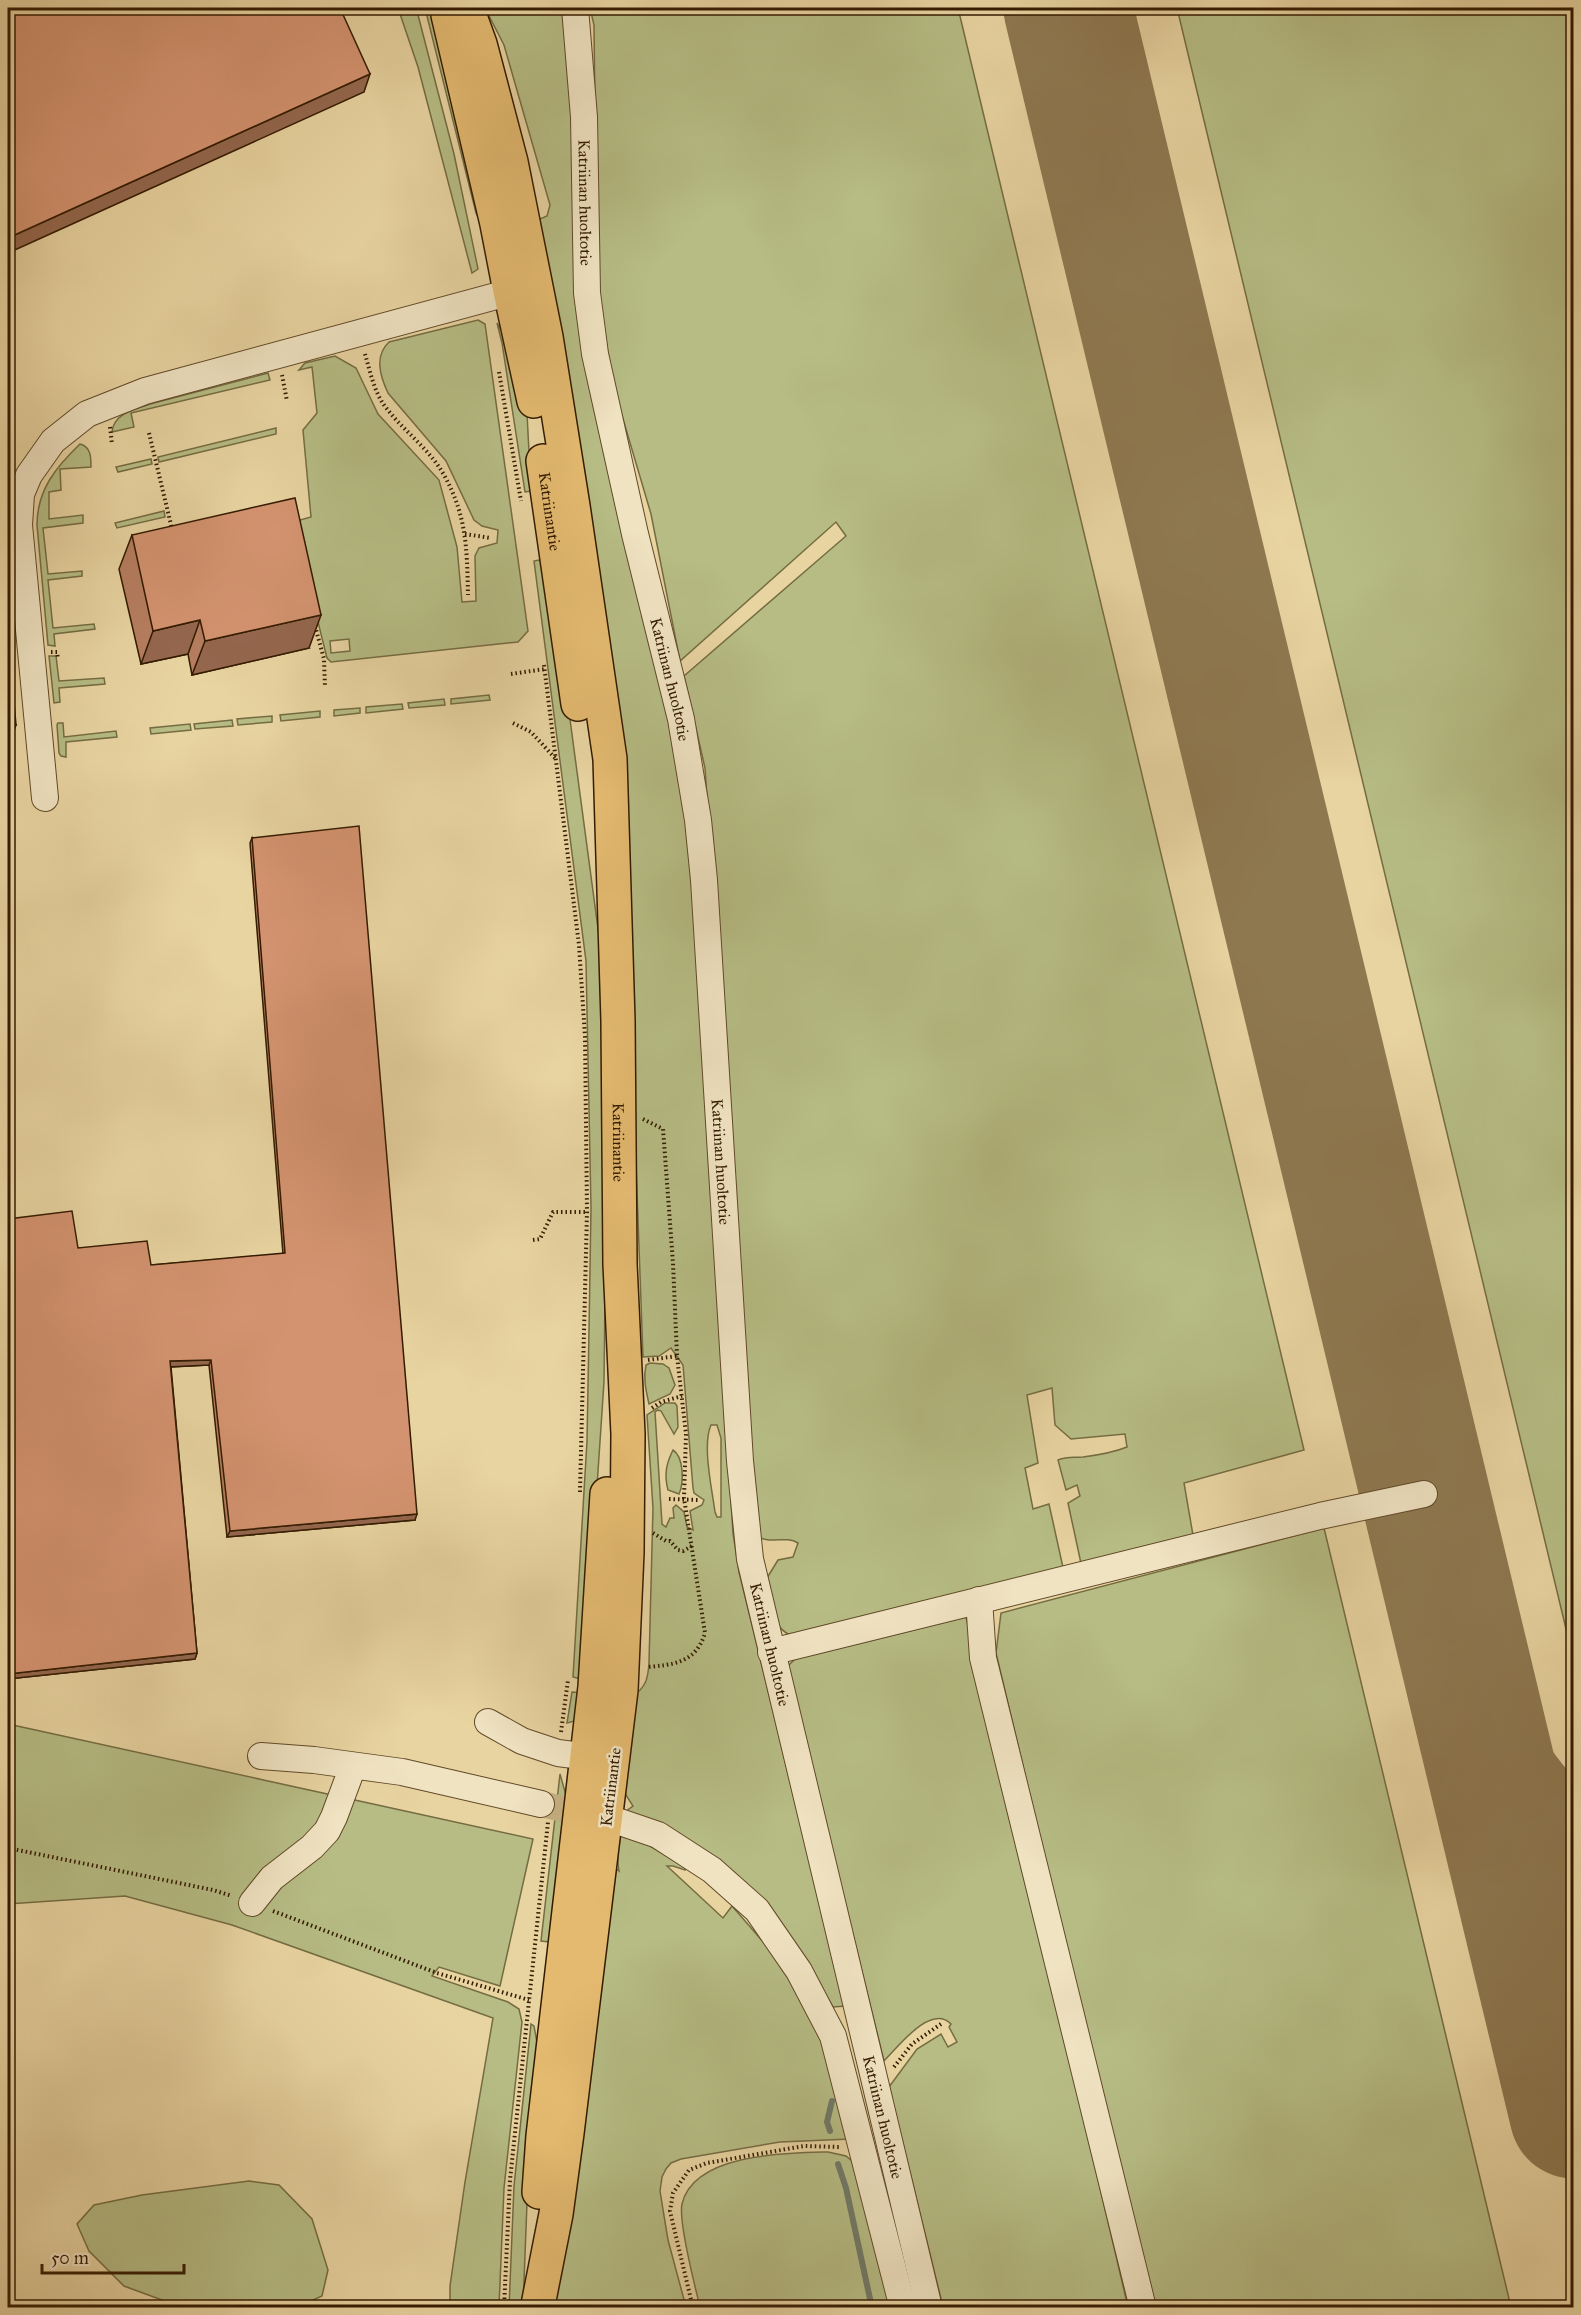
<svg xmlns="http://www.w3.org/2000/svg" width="1581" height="2315" viewBox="0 0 1581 2315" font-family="'IM FELL Great Primer',serif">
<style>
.green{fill:#b6bc84;stroke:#756c42;stroke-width:1.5;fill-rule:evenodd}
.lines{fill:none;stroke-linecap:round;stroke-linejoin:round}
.stream{stroke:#707967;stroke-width:6}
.taxiway{stroke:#8e7850;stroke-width:51}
.runway{stroke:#8e7850;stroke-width:129}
.minor-tunnel{stroke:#c4af81;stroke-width:26;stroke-dasharray:26 13;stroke-linecap:butt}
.minor-casing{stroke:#614928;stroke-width:28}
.major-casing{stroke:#341b00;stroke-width:36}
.path{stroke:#341b00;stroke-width:4;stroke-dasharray:1.5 3;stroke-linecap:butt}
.minor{stroke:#f0e3c2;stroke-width:26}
.major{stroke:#e4ba70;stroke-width:33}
.wall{fill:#b67e60;stroke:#341b00;stroke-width:1.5}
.shaded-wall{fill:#94674e;stroke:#341b00;stroke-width:1.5}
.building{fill:#d49370;stroke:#341b00;stroke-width:1.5}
.labels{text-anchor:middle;stroke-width:5;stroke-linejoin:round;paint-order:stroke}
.street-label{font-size:16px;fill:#341b00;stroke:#f0e3c2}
</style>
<rect width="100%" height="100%" fill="#e8d4a1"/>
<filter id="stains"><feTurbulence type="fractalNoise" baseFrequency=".00333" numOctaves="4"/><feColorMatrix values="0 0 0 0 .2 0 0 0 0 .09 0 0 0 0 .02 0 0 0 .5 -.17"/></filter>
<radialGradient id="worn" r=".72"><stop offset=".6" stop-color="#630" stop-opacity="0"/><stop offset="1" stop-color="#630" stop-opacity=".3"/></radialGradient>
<g class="green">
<path d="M398,8H416L418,15L454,154L478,269L472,273L418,67Z"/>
<path d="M425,8H437L480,221L476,213Z"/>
<path d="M485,8H564L572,87L575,281L678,756L693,885L733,1533L739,1572L845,2006L833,2007L785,1928L622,1814L633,1806L624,1792L632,1697C646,1687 648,1679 649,1663L653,1508L647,1415L665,1403H675L677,1406L678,1427L674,1434L661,1411L658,1410L655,1412L662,1524L666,1527L670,1518H674L673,1508L676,1505L684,1512L687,1527L693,1530L690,1511L702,1505L704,1500L694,1493L693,1488L683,1365L671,1348L659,1356L643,1357L634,1109L533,222L547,216L550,205L504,45ZM711,1425H717L721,1438V1517H717L715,1512C712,1489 702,1445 711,1425Z"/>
<path d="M590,8H958L1304,1450L1184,1483L1194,1541L1082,1568L1068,1503L1080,1496L1077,1485L1066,1490L1058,1460C1068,1456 1073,1458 1083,1457C1099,1455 1112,1453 1127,1447L1125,1434L1071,1439L1055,1425L1052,1388L1027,1395L1038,1463L1025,1468L1033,1509L1049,1504L1064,1572L792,1636C769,1627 771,1600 767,1578L778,1560L793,1557L798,1543C785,1535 770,1545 757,1536L705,768L684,676L846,536L836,522L680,661L651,514L613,385L597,284L594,25Z"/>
<path d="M1177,8H1573V1658Z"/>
<path d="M478,320L485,324L528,631L518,642L331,662L327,658L293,522L311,517L303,430L317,413L312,367L299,370L305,363L335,356L356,368L378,414L439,480L457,547L462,602L476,601L475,556L479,548L497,543L498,530L482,526L474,520L446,461L388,393C380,376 374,356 389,342ZM349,639L350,651L331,653L330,641Z"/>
<path d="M497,323L510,345L526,394L531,491L525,492L502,343Z"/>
<path d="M268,373L270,380L131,413L134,427L112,432C114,413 134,410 150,404Z"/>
<path d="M276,428V434L159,462L158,457Z"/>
<path d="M80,444C91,447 91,457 91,467L60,469L61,490L49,492V519L83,515V523L43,528L48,574L82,571V576L48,580L53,628L94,624L95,629L54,634L55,646L48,645L37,525C37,490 56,467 80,444Z"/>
<path d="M151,459L152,464L118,472L116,467Z"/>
<path d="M164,511L165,517L117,528L115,523Z"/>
<path d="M539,560L541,562L565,682L601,951L606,1211L604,1382L584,1680L573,1677L587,1441L589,1331L591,1208L586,961L534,561Z"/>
<path d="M49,656H56L59,681L104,678L105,684L59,688L60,702L54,703Z"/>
<path d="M489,695L490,700L451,704V699Z"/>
<path d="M444,699L445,705L409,708L408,703Z"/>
<path d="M402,704L403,709L366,713V707Z"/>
<path d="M360,708V713L334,716V710Z"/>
<path d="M320,711V717L281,721L280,715Z"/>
<path d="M272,716V722L238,725L237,719Z"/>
<path d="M232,720L233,726L195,729L194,724Z"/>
<path d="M58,723H63L64,737L116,731L117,737L66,742V757L61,756L59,753L57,725Z"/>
<path d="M190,724L191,730L151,734L150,728Z"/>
<path d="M650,1363L663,1364L669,1368L675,1385L670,1394L649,1404C646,1390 643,1379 646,1365Z"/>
<path d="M673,1450C684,1457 684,1483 679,1494L668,1490C664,1475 666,1464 673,1450Z"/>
<path d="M1324,1528L1511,2307H1152L996,1653L1001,1613Z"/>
<path d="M966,1617L1128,2307H943L889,2087L917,2049L941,2034L948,2047L957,2042L949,2027L951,2024C931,2003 898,2047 884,2061L787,1667L795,1659Z"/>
<path d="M572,1692L583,1693L575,1721L567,1723Z"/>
<path d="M8,1724L533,1839L500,1986L439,1967L432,1976L508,2002L519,2009L522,2022L504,2188L499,2307H450V2286L465,2182L493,2018L232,1925L125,1896L8,1904Z"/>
<path d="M560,1774L569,1806L549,1942L541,1941Z"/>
<path d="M619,1832L640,1840L685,1867V1870L673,1866H667L723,1918L732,1906L765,1944L790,1979L819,2032L850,2139L780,2142L681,2159L671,2163L666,2169L662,2177L660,2191L668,2240L686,2307L554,2308L613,1866L619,1871C616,1858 619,1845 619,1832Z"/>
<path d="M531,2024L534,2026L541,2065L528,2177L523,2307L509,2308L514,2186Z"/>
<path d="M828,2152L846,2156L852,2161L891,2307H700C695,2286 678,2222 682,2204C694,2153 787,2153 828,2152Z"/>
<path d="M249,2181L279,2185L312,2219L328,2270L322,2296L298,2307H181L124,2286L89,2251L77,2224L94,2205L142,2195Z"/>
</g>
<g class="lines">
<g class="stream">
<path d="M830,2131L827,2122L832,2101"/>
<path d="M838,2164L846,2188L872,2308"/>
</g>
<g class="taxiway">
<path d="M1454,1616C1484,1689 1515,1759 1574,1814"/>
<path d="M1535,1953L1574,2027"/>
</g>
<path class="runway" d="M1068,8L1574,2114"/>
<path class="minor-tunnel" d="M541,1804L597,1817"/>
<defs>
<g id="minor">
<path id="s1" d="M575,8L584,117L587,293L595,354L635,534L681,719L698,820L704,880L740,1461L750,1559L929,2308"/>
<path d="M45,798L19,525L21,494L29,475L53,441L87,414L145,391L526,288"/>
<path d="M979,1600L983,1658L1143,2308"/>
<path d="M771,1652L1320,1516L1424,1494"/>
<path d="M488,1722L522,1741L558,1753L605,1759"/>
<path d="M261,1756L314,1760L402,1772L541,1804"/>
<path d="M620,1822L658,1835L712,1870L757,1910L799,1971L833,2036L903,2308"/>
<path d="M252,1903L272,1878L312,1847L327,1831L334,1817L353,1766"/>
</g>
<g id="major">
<path id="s2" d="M467,8L480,44L511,162L546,337L573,506L610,759L618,1021L620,1264L628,1434L627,1552L621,1690L567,2133L556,2214L538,2305"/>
<path d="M448,15L497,224L510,291L534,401"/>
<path id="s3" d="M543,461L578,704"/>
<path d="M539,2192L543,2136L595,1687L607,1494"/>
</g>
</defs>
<use href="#minor" class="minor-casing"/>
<use href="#major" class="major-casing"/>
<g class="path">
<path d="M365,354C370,371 374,391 384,405C402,430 429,448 444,475C467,516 467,550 468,595"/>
<path d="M499,372L521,501"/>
<path d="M282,375L287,401"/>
<path d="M110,427L112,444"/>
<path d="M149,433L172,529"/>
<path d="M465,534L491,538"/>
<path d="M315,626L324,659L325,687"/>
<path d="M51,652H57L58,659"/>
<path d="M544,665L579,945L585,1037L587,1212L580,1492"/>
<path d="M511,674L545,669"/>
<path d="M513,723L531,732L555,758"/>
<path d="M643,1119L663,1129L673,1263L677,1356L686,1434L684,1498L705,1633C696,1663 673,1665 646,1667"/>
<path d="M533,1240L540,1239L553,1212H587"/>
<path d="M648,1360L677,1356"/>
<path d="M652,1408L661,1402L682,1396"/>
<path d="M669,1499L698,1500"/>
<path d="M653,1533L666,1541H670L678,1550L683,1551L692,1546"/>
<path d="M561,1732L568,1680"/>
<path d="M8,1848L213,1890L232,1896"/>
<path d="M273,1911L437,1973L529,2000"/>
<path d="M894,2067L912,2044L941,2024"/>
<path d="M504,2308L510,2180L548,1822"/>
<path d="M693,2308L670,2211L673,2193L689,2170L707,2163L804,2146L840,2147"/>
</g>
<use href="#minor" class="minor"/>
<use href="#major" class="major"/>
</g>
<g class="wall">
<path d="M132,535L309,648L192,675L188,654L141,664L119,569Z"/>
<path d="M252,838L415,1520L227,1537L209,1365L171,1367L197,1653L195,1659L8,1679V1219L78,1248L151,1265L283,1254L250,843Z"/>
</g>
<g class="shaded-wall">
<path d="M370,74L364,92L8,253V238Z"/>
<path d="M8,613H12L8,626Z"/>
<path d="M321,615L309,648L192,675L205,641Z"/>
<path d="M200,620L188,654L141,664L153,631Z"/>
<path d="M16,725L10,742L8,743V726Z"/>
<path d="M211,1360L209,1365L168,1367L170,1361Z"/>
<path d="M417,1514L415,1520L227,1537L230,1531Z"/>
<path d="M197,1653L195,1659L8,1679V1674Z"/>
</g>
<g class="building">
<path d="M8,8H340L370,74L8,238Z"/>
<path d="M295,498L321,615L205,641L200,620L153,631L132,535Z"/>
<path d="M8,585H9L12,613H8Z"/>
<path d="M8,634L16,725L8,726Z"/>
<path d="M359,826L417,1514L230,1531L211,1360L170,1361L197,1653L8,1674V1219L72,1211L78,1248L147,1241L151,1265L285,1253L252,838Z"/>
</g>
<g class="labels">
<g class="street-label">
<text dy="6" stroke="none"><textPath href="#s1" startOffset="195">Katriinan huoltotie</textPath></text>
<text dy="6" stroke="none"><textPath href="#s3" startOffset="51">Katriinantie</textPath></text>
<text dy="6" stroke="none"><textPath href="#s1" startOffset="681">Katriinan huoltotie</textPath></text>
<text dy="6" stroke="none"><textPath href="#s2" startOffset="1149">Katriinantie</textPath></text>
<text dy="6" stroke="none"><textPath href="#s1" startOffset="1167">Katriinan huoltotie</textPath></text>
<text dy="6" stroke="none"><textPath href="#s1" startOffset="1653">Katriinan huoltotie</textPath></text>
<text transform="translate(610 1787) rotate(-83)" y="6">Katriinantie</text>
<text dy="6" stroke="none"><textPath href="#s1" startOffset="2139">Katriinan huoltotie</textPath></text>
</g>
</g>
<rect width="1581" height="2315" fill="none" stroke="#e8d4a1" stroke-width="30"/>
<rect x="9" y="9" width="1563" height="2297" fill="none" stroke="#341b00" stroke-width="3"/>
<rect x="15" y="15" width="1551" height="2285" fill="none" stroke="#341b00" stroke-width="1.5"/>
<path d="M42 2264v9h142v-9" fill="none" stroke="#341b00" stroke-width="3"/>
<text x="51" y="2264" font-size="18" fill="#341b00" stroke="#f0e3c2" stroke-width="4.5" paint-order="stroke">50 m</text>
<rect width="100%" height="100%" filter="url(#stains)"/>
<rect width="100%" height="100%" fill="url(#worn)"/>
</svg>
